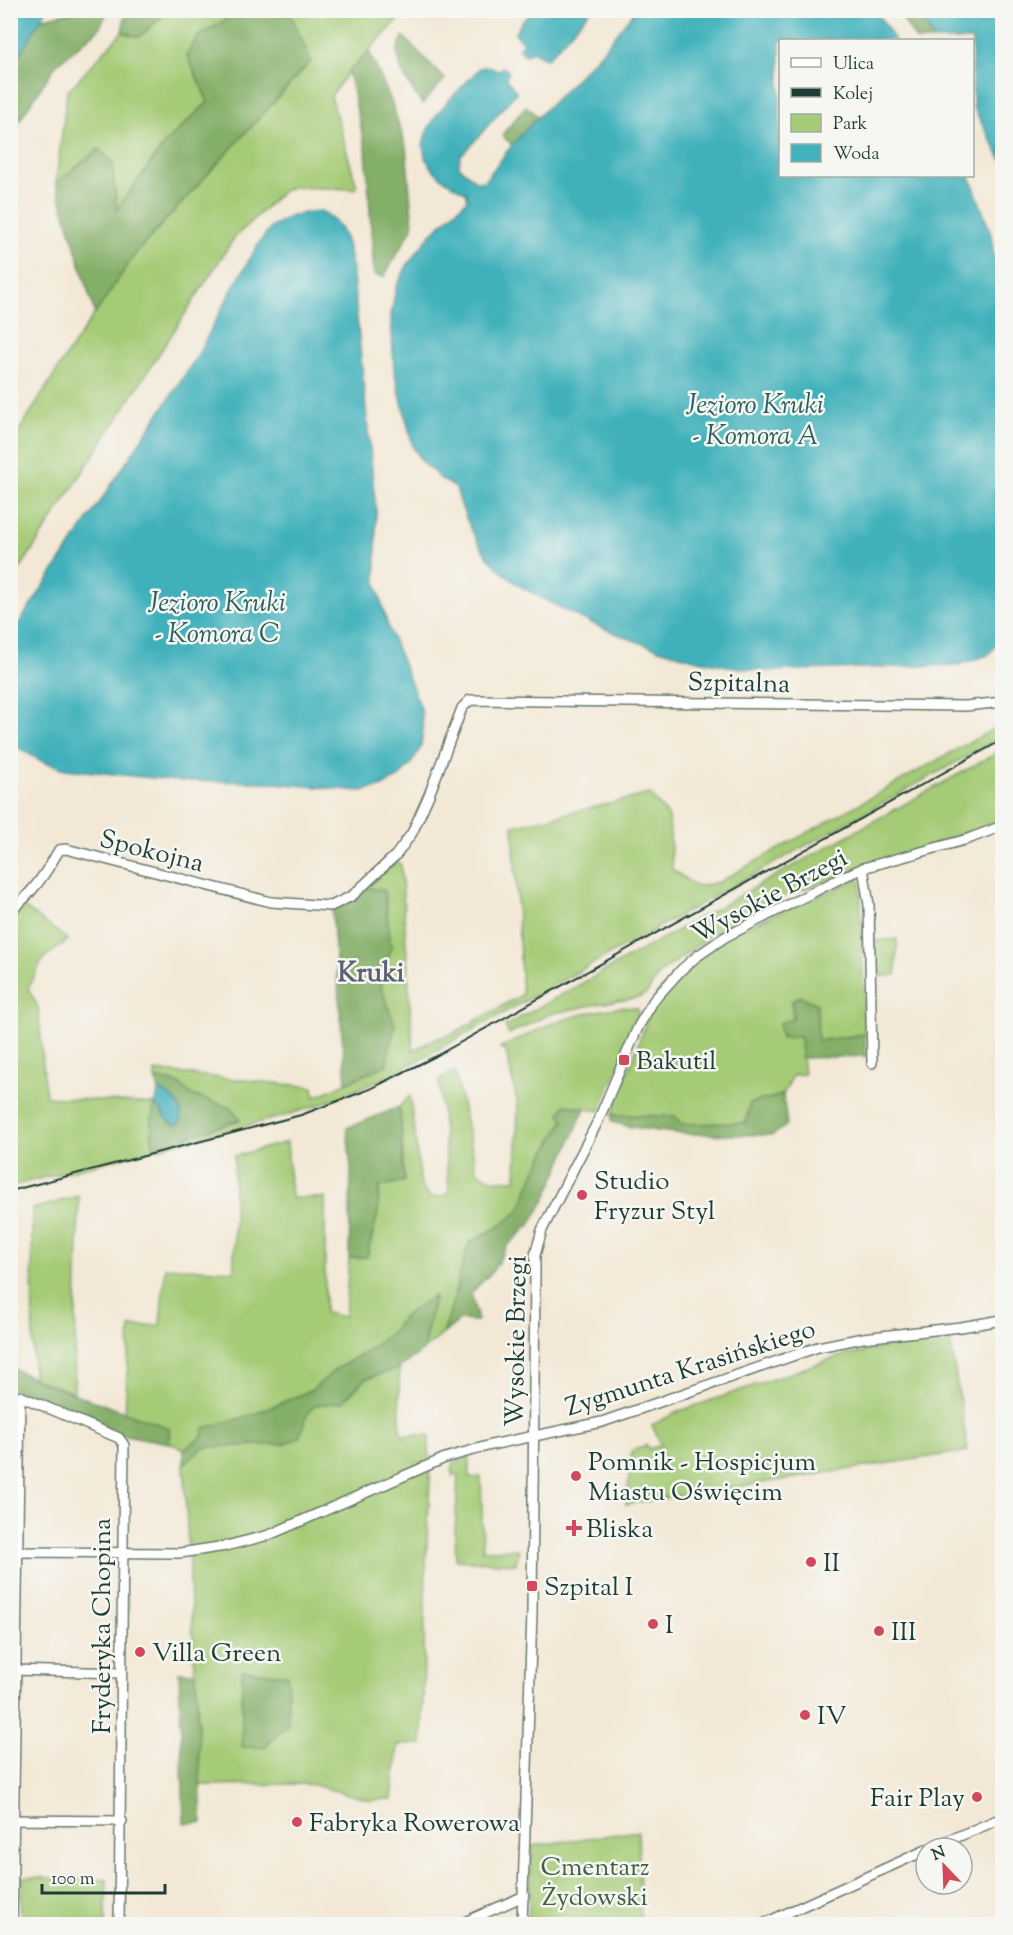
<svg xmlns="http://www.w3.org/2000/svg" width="1013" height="1935" viewBox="0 0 1013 1935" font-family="'Sorts Mill Goudy',serif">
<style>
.green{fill:#a5cb76;stroke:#628455;stroke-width:1.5}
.forest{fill:#84af67;stroke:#52764e;stroke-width:1.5}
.water{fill:#41b1bb;stroke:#307778;stroke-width:1.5}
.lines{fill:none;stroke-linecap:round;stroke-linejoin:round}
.minor-casing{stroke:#69796c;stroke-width:12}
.minor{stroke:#fff;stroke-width:9}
.rail{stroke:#1f3d34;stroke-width:2}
.poi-dot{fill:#d1495b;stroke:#f6f6f2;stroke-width:2}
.labels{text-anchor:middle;stroke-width:5;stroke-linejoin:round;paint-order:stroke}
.street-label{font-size:26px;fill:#1f3d34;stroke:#f6f6f2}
.poi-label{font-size:26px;fill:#1f3d34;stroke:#f6f6f2;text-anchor:start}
.park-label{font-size:26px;fill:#406044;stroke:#f6f6f2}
.water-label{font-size:27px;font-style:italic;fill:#29605c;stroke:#f6f6f2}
.neighbourhood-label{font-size:27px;font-weight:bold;fill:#5e6172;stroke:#f6f6f2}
</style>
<rect width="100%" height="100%" fill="#f6f6f2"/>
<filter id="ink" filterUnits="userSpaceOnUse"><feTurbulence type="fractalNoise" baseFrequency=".0167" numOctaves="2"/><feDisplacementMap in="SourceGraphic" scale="12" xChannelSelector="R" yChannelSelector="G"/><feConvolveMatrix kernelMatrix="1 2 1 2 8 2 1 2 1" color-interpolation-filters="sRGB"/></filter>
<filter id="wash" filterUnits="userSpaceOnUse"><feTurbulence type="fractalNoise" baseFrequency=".008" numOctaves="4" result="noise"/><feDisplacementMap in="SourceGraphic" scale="24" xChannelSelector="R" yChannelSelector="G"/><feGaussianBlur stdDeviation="1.35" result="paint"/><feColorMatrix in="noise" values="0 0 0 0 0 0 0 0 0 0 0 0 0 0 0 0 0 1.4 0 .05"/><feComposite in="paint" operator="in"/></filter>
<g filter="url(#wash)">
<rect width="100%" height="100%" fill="#f3e8d5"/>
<g class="green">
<path d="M168,11H241L197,37L187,55L208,102L165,143L116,211L112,162L99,149L56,183L67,92L122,32L139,37Z"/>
<path d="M289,11H407L348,72L331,96L357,187L354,189L292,187L283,191L234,238L11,583V444L68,353L135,254L311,61Z"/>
<path d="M995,728L1000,738L388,1077L319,1105L280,1117L11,1186V919L24,907L68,940L43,959L28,988L38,1007L46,1097L155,1104L151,1121L154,1147L240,1120L231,1108L192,1095L178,1083L155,1079V1071L313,1087L315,1097L386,1065L394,1025L381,987L391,947L384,890L367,888L397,860L401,865L413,1051L432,1040L454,1033L522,995L513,826L650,794L669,817L672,869L697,887L719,882Z"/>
<path d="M1002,750V821L775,899L739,916L660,973L647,993L638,998L597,1004L550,1014L509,1034L505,1026Z"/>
<path d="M860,878L865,1034L817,1041L792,1001L793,1019L779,1024L800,1037L804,1074L793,1075L783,1095L750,1103L746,1123L681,1124L675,1116L612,1115L657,993L715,940Z"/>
<path d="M897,939L896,975L874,977L873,941Z"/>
<path d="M622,1007L637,1008L639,1017L600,1111L565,1106L564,1120L535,1171L519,1211L500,1226L469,1243L444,1333L423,1350L434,1297L404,1316L394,1330L372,1348L336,1369L312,1390L252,1415L204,1428L202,1437L184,1449L169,1443V1428L125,1412L130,1327L160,1325L165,1267L234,1271V1156L287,1142L291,1198H325V1313L345,1317L349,1258L367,1257L378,1212L379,1187L404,1181C402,1156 403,1132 399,1107L410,1096L421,1185L430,1197H441L449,1192L439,1079L455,1071L477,1172L493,1180H516L518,1105L506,1051L500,1048L555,1022L591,1012Z"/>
<path d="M79,1196L74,1393L33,1378L32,1209Z"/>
<path d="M950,1340L968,1451L626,1504L632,1451L646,1445L649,1449L661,1445L652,1425L677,1412L837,1357L907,1343Z"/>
<path d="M399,1368L400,1430L403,1435H429L430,1479L426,1563L422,1744L398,1745L392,1799L370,1800L310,1784L200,1785L184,1464L204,1447L283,1444L299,1438L308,1412L316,1405L342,1402L366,1379Z"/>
<path d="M469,1457V1478L481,1477L483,1550L519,1549L516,1564L456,1560L455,1535L458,1476H452L453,1463Z"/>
<path d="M638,1831L641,1924H528L532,1846Z"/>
<path d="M22,1877L107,1880L105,1924H20Z"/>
</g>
<g class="forest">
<path d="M241,10L289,11L311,61L135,254L95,314L56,183L99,149L112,161L117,210L165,143L208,102L187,55L197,37Z"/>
<path d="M74,11H108L99,29L56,65L11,133V68L40,19Z"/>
<path d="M126,11V10L168,11L139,37L122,32Z"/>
<path d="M898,11H923L922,19L934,40H916Z"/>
<path d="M403,36L445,79L422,104L402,73L397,51Z"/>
<path d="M369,51L392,103L406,147L413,226L384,277L374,275L366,149L348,72Z"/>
<path d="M526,106L538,117L512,145L502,135Z"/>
<path d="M367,888L384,890L391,947L381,987L395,1025L386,1065L346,1083L332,910Z"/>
<path d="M800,996L817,1004L818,1041L865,1034L866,1056L801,1058L800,1037L781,1038L779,1023L793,1019L792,1001Z"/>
<path d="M155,1079L178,1083L192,1095L231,1108L240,1120L153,1147L151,1121L155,1104L171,1123L176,1101L159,1089Z"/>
<path d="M783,1095L787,1125L773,1135C719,1134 664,1137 612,1122V1115L675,1116L681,1124L746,1123L750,1103Z"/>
<path d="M565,1105L585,1108L546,1198L530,1225L508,1245L492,1272L471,1293L478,1321L460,1320L444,1333L469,1243L500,1226L519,1211L535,1171L564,1120L560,1114Z"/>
<path d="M399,1107C403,1132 402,1157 404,1181L379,1187L378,1212L367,1257L349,1258L351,1168L347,1128Z"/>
<path d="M434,1296L423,1350L399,1368L365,1379L342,1402L316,1405L308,1412L299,1438L283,1444L204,1447L184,1464V1449L202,1437L204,1428L252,1415L312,1390L336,1369L372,1348L394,1330L404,1316Z"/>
<path d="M10,1367L44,1383L169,1428V1443L125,1435L23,1395L11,1387Z"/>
<path d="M242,1670L288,1675V1724L265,1747H242Z"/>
<path d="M179,1672L196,1673L202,1823H184Z"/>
</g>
<g class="water">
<path d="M11,10L46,11L11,68L10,11Z"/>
<path d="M534,11V10L590,11L547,59L532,51L525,55L518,49L523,43L515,33L522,21Z"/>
<path d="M632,11H876L895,40H780V176H970L991,234L1002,320V637L988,655L959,665L768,671C696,666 619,639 555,605C539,597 522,589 508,577C481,556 465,521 456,488L441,479L422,462L413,447L394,370L391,315L396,287L408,264L430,235L467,200V193C383,153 439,112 480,68L489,66L497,71L503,67L509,72L506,79L517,92C497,113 481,137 460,156L459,167L476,181L484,182L512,145L538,117L600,54L633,13Z"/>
<path d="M923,11H960L1002,17V161L973,107L972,40H934L922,19Z"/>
<path d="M321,211C347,224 349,250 353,276L376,510V582L388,627L421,708L423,729L421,747L411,764L398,778L380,787L361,791L262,782L182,781L65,769L39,760L11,743L10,640L17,626L196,358L231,291L259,243L272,226L289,217L307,212Z"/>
<path d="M159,1089C171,1097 186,1105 180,1123L175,1125L171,1123L155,1104Z"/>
</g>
</g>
<g filter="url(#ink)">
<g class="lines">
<defs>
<g id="minor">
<path d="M863,868L869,905L872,1063"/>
<path d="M10,911C32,894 46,873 59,850L66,849L271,902L331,906L352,896L396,855L412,833L429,795L462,708L470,700L966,706L1002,702"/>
<path d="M10,1552L180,1553L226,1546L269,1535L445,1458L491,1445L602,1422L818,1347L863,1338L961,1327L1002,1320"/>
<path d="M13,1670L121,1673"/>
<path d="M10,1820L122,1821"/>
<path d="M931,1848L1002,1818"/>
<path d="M12,1924L20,1396L119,1438L124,1445L119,1924"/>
<path d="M460,1924L524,1896"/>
<path d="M522,1924L532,1612L535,1273V1255L542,1230L598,1121L638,1027L654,1000L681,970L696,957L725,937L841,878L863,868L968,839L1002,826"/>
<path d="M763,1924L926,1850"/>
</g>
</defs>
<use href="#minor" class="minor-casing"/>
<use href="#minor" class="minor"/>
<path class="rail" d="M10,1191L301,1115L370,1089L436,1056L1002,740"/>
</g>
</g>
<g class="poi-dot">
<rect x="618" y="1054" width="12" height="12" rx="3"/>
<circle cx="582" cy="1195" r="6"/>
<circle cx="576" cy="1476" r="6"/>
<path d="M571 1519h6v6h6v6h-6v6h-6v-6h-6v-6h6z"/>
<circle cx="811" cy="1562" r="6"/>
<rect x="526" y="1580" width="12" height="12" rx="3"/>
<circle cx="653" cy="1624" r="6"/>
<circle cx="879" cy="1631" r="6"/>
<circle cx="140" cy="1652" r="6"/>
<circle cx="805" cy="1715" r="6"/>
<circle cx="977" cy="1797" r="6"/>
<circle cx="297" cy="1822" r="6"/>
</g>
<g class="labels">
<g class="street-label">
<text transform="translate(739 682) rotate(1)" y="9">Szpitalna</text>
<text transform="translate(152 850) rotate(14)" y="9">Spokojna</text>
<text transform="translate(769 895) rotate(-28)" y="9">Wysokie Brzegi</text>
<text transform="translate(515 1341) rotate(-89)" y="9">Wysokie Brzegi</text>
<text transform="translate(690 1367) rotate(-18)" y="9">Zygmunta Krasińskiego</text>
<text transform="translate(101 1626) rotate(-90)" y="9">Fryderyka Chopina</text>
</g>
<g class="poi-label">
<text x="636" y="1069">Bakutil</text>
<text x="594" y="1189">Studio<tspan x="594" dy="30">Fryzur Styl</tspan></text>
<text x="588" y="1470">Pomnik - Hospicjum<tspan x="588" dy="30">Miastu Oświęcim</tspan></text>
<text x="586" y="1537">Bliska</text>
<text x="823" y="1571">II</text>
<text x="544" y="1595">Szpital I</text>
<text x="665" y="1633">I</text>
<text x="891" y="1640">III</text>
<text x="152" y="1661">Villa Green</text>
<text x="817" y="1724">IV</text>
<text x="965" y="1806" text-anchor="end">Fair Play</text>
<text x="309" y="1831">Fabryka Rowerowa</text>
</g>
<g class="park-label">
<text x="595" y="1875">Cmentarz<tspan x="595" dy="30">Żydowski</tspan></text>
</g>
<g class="water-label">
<text x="755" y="413">Jezioro Kruki<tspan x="755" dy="31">- Komora A</tspan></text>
<text x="217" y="611">Jezioro Kruki<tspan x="217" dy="31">- Komora C</tspan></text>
</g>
<g class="neighbourhood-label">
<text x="371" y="981">Kruki</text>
</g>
</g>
<rect width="1013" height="1935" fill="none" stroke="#f6f6f2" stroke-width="36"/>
<rect x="779" y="39" width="195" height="138" fill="#f6f6f2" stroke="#a0aca6" stroke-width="1.5"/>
<rect x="791" y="58" width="30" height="9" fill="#ffffff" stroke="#a0aca6" stroke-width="1.5"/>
<text x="833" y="69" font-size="18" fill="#1f3d34">Ulica</text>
<rect x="791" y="88" width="30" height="9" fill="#1f3d34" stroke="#a0aca6" stroke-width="1.5"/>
<text x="833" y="99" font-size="18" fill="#1f3d34">Kolej</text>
<rect x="791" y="114" width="30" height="18" fill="#a5cb76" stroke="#a0aca6" stroke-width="1.5"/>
<text x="833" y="129" font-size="18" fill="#1f3d34">Park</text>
<rect x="791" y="144" width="30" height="18" fill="#41b1bb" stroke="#a0aca6" stroke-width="1.5"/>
<text x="833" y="159" font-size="18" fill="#1f3d34">Woda</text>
<g transform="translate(944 1866) rotate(337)"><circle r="28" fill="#f6f6f2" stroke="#a0aca6" stroke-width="1.5"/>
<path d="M0-4.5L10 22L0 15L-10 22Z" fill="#d1495b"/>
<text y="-9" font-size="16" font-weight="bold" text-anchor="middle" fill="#1f3d34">N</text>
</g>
<path d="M42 1884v9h123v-9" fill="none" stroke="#1f3d34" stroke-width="3"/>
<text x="51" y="1884" font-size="18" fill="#1f3d34" stroke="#f6f6f2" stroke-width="4.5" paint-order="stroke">100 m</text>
</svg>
